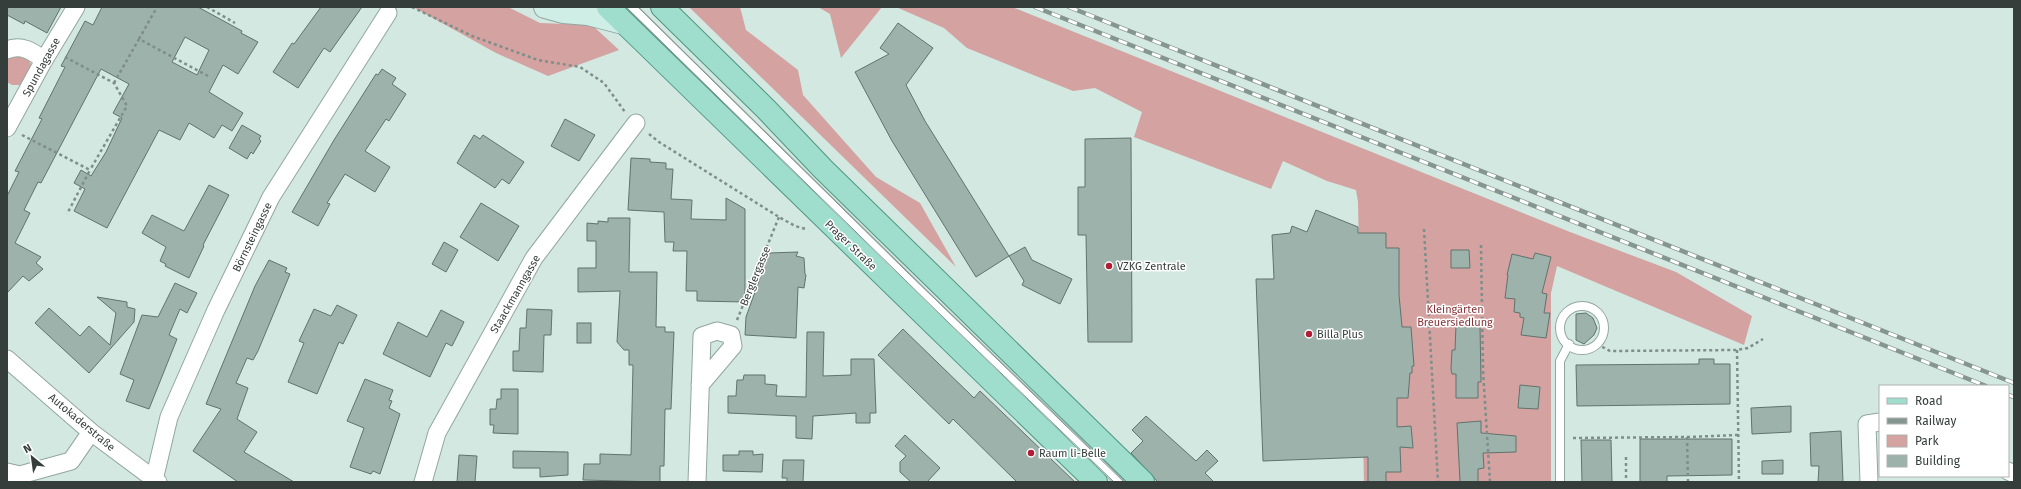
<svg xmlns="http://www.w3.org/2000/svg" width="2021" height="489" viewBox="0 0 2021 489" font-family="'Fira Sans',sans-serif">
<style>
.green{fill:#d3a2a1}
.building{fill:#9eb2ac;stroke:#60736d;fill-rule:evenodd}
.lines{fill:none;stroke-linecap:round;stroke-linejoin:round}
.lane-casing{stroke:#92a6a0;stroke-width:10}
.street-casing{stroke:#92a6a0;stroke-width:19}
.secondary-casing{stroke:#92a6a0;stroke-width:24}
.primary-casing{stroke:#509784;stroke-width:24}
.path{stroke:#7e8e88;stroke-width:2.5;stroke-dasharray:3 3;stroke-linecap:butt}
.lane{stroke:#fff;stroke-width:8}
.street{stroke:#fff;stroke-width:17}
.secondary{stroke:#cfeee6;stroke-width:22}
.primary{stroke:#9fddcd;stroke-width:22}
.tram{stroke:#85958f;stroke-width:1}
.rail-casing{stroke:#85958f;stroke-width:4.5}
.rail{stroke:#fff;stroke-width:3;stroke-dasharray:9;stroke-linecap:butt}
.poi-dot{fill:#b11d34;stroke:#fff;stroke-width:1.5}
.labels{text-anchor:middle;stroke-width:3;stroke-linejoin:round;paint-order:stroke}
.street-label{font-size:11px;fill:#353e3b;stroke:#fff}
.poi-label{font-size:11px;fill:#353e3b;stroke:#fff;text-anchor:start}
.park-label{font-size:11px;fill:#863338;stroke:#fff}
</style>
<rect width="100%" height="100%" fill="#d2e8e0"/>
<g class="green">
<path d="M413,7H508L540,23L592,25L619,50L548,76L496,53Z"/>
<path d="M689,7H740L746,30L798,70L803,95L876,177L920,203L956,267Z"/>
<path d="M818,7H882L841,58L830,14Z"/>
<path d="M896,7H1012L1570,232L1676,272L1752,316L1744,345L1557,266L1551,293V482H1364L1358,202L1356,190L1327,181L1283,161L1271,189L1134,137L1142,112L1095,88L1073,91L967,48L944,28Z"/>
<path d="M19,55L29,60L33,69L22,85H12L7,82V59Z"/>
</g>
<g class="building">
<path d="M7,7H61L47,33L25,21L24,24L7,15Z"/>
<path d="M102,7H198L242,31L241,33L258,42L238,74L223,65L209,92L243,113L232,131L222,125L214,138L189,123L180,140L159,130L107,228L74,211L85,189L74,183L81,170L91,176L106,152L122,118L113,113L129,84L101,69L41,183L38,182L24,210L30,213L15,243L41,257L36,263L43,269L29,281L23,276L7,293V196L19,172L15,171L42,119L39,118L65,67L61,66L85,21L93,25ZM185,37L209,50L197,75L172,62Z"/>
<path d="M321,7H362L330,52L324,48L298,88L273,72L292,43L294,44Z"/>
<path d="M898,23L933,48L906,85L925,121L1009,256L976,277L892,141L855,72L889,54L880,48Z"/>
<path d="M382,69L396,78L392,84L406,94L389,121L386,119L365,151L390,167L375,192L345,174L327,203L330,204L318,226L292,212L334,140L376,74L378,75Z"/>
<path d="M565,119L595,135L579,161L551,146Z"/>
<path d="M242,125L261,136L259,139L261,141L253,154L251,152L247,159L229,148Z"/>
<path d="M474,135L480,139L483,135L524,162L509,184L502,179L495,188L457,163Z"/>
<path d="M1131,138L1132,342H1088L1086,235H1078V187H1085V139Z"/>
<path d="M631,158L650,159V162L666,163V169H673L671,199L692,200L691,219L726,220V198L745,209V302L697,301V291H686L687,251H673L674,242H665L664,212L628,210Z"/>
<path d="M209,185L229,195L203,245L204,246L189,278L165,266L166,264L160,261L166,247L142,233L152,215L184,231Z"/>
<path d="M481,203L519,226L498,261L460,237Z"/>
<path d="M1316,210L1358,227V233H1386V248H1399V295L1402,327H1411L1414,366H1412V373H1410L1408,398H1397V427L1411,426L1413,448L1400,447L1401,472H1386V482H1368V457L1263,461L1256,279H1274L1272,235L1290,233L1292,226L1307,232Z"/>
<path d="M608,218H630L629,272H657L656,327H665V332H674L671,409H665L664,466H660V482L583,480L584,464H600V454L631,455L633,365H629V350H624L617,342L620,291L578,292V268H596V241H587V223L598,224V221L608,222Z"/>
<path d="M444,242L458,250L446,272L432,264Z"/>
<path d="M1025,247L1032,260L1072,279L1060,304L1022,285L1024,281L1009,256Z"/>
<path d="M1451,250H1469L1470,268H1451Z"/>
<path d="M798,252L796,256L804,258L805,274L806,275L804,288L798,287L796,338L745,335L746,317L769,253Z"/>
<path d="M1535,253L1551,257L1542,293L1547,294L1544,313H1550L1546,338L1521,335L1524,318L1520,317V313L1514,312L1515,299L1505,298L1508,275H1507L1512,254L1533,259Z"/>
<path d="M269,260L287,268L285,272L290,274L258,351L253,360L247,358L236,383L248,388L237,419L257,432L244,452L294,482H238L193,451L221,409L206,404L255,286Z"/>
<path d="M175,283L197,293L187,313L180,309L169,335L177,339L149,409L126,401L134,380L120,374L142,315L158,317Z"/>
<path d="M97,297L127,302V307L135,309L134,322L89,373L35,323L49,308L80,336L89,326L110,345L116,313Z"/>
<path d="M337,305L357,315L343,344L339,342L317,394L288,382L304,343L299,341L314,309L331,316Z"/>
<path d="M527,309L552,310L551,335H544L543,372L513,371V351H519L520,328H526Z"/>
<path d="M441,310L464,322L452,346L446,343L430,377L383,354L398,322L427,337Z"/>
<path d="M1586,313L1593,318L1597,328L1594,335L1584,344L1576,340V314Z"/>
<rect x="577" y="323" width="14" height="20"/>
<path d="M1456,325L1480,326L1481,382H1478V398H1456V374H1452L1451,369L1452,350H1455Z"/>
<path d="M903,329L974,398L980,391L1075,482H1017L953,419L949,424L878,355Z"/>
<path d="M807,332H824L823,376L851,375V359H874L876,413H870V423H856V413L813,416L812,439L796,438V416L728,413V396H736L737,380H743L744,375H765V384L777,385L776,396L806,397Z"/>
<path d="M1699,359H1714V364H1730V404L1577,406L1576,365L1699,364Z"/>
<path d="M365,379L393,390L389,400L392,401L389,408L400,414L380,474L373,471L371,474L350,467L364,428L347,421Z"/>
<path d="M1520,385L1540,387L1538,409L1518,408Z"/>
<path d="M501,389H518V434L493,433L494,425H490V409H496L497,399H501Z"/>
<path d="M1791,406V432L1752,434L1751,408Z"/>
<path d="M1146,416L1196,461L1207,450L1218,461L1205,473L1214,482H1158L1131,453L1143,441L1132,430Z"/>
<path d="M1481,421V433L1516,436V452L1483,453L1484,468L1478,469V482H1460L1457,423Z"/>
<path d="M1841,431L1843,482H1818L1819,466H1811L1810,433Z"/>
<path d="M905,435L940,468L927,482H911L900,472V462L906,456L895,446Z"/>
<path d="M1640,439H1732V475L1667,476V482H1640Z"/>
<path d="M1581,440H1611L1612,482H1582Z"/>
<path d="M513,451L568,452V475L540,477V468H513Z"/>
<path d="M739,451H753V455L763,454L762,472L723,471V455H739Z"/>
<path d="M459,455L477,456L475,482H457Z"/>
<path d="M783,460H804L803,482H787V478H782Z"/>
<path d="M1783,460V474H1762V461Z"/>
</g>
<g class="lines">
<defs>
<g id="lane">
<path d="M632,7L926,296L1119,482"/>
<circle cx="1582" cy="328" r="22"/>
<path d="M1560,482V361L1569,344"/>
</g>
<g id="street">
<path d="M7,50C21,44 32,51 44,60"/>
<path d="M7,128L44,60L76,7"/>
<path d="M7,359L91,432L158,482"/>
<path d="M2008,471L2014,474"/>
<path d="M7,472L20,475L71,461L91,432"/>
<path d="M154,480L169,417L216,310L271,197L388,13"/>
<path d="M423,482L437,433L534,258L636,123"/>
<path d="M697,482L702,336L717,331L731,335L733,346L700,385"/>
<path d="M1869,482L1867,424L1880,422"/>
</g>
<path id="secondary" d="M545,7L563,12L588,14L623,23"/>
<g id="primary">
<path d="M608,7L1096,482"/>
<path d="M662,7L766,109L823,169L1143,482"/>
</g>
</defs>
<use href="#lane" class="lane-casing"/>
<use href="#street" class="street-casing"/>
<use href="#secondary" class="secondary-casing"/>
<use href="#primary" class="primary-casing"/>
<g class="path">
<path d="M207,7L235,23"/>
<path d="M412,7L472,36L538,60L580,67L604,83L625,112"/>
<path d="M139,39L157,7"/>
<path d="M65,57L114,83L127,106L90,170"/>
<path d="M114,83L139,39L208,76"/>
<path d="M649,134L659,142L779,217L795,226L806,229"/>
<path d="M22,135L90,170L67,214"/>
<path d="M1424,229L1438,482"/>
<path d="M1481,245L1483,371L1490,482"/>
<path d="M737,320L779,217"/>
<path d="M1597,344L1610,351L1737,350L1748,348L1763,339"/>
<path d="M1737,350L1739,482"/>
<path d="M1687,437L1738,435"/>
<path d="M1573,438L1687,437L1688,482"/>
<path d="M1626,457V482"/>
</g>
<use href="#lane" class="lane"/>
<use href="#street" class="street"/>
<use href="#secondary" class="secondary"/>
<use href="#primary" class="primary"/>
<g class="tram">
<path d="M626,7L948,322L1114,482"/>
<path d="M638,7L905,270L1124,482"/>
</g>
<defs>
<g id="rail">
<path d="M1035,7L1986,386"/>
<path d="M1069,7L2014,383"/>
<path d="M2008,395L2014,397"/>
</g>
</defs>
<use href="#rail" class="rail-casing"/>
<use href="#rail" class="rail"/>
</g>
<g class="poi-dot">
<circle cx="1109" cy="266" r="4"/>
<circle cx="1309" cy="334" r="4"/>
<circle cx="1031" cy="453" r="4"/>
</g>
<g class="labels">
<g class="street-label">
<text transform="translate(41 67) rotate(-61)" y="4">Spundagasse</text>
<text transform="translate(252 237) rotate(-64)" y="4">Börnsteingasse</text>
<text transform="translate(851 245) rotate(44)" y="4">Prager Straße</text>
<text transform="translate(755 276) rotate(-68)" y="4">Berglergasse</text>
<text transform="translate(515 294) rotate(-60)" y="4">Staackmanngasse</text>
<text transform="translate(82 422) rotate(40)" y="4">Autokaderstraße</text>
</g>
<g class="poi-label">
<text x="1117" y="270">VZKG Zentrale</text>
<text x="1317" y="338">Billa Plus</text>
<text x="1039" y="457">Raum li-Belle</text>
</g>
<g class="park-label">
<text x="1455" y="313">Kleingärten<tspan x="1455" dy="13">Breuersiedlung</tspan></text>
</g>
</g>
<rect width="2021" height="489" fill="none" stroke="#353e3b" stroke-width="16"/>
<rect x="1879" y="385" width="130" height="92" fill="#ffffff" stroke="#aeb2b1"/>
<rect x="1887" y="398" width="20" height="6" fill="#9fddcd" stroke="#aeb2b1"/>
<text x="1915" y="405" font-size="12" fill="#353e3b">Road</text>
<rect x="1887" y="418" width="20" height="6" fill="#85958f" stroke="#aeb2b1"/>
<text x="1915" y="425" font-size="12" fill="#353e3b">Railway</text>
<rect x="1887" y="435" width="20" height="12" fill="#d3a2a1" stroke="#aeb2b1"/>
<text x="1915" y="445" font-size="12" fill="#353e3b">Park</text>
<rect x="1887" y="455" width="20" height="12" fill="#9eb2ac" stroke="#aeb2b1"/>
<text x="1915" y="465" font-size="12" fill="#353e3b">Building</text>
<g transform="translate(32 457) rotate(331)" stroke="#ffffff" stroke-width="3" paint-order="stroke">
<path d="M0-3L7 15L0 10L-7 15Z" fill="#353e3b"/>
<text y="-6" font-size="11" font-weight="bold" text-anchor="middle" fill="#353e3b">N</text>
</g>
</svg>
